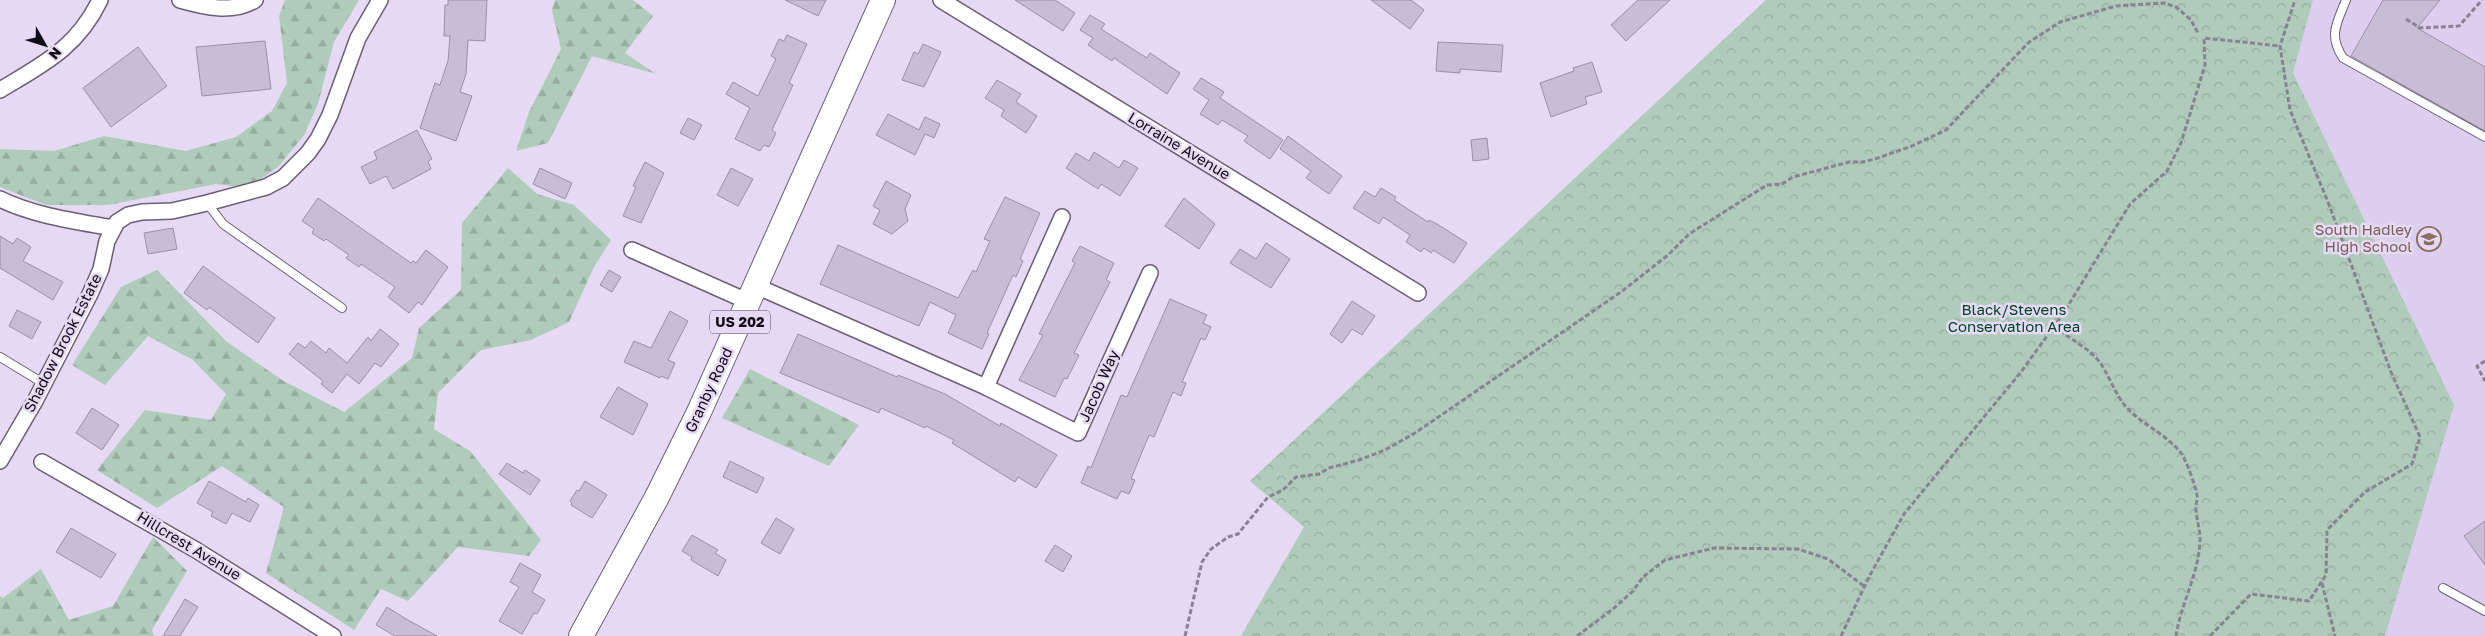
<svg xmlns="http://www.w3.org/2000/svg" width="2485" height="636" viewBox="0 0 2485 636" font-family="'Golos Text',sans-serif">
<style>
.built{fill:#ddcdef}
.forest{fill:url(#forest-firs)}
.park{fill:url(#park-crowns)}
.building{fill:#c9bcd7;stroke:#9b8fa8}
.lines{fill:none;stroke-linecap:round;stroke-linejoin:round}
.lane-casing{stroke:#6a5f77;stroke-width:10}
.street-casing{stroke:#6a5f77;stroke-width:18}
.primary-casing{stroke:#6a5f77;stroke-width:26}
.path{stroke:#8a8194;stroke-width:3;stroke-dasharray:5 2.5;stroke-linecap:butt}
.lane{stroke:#fff;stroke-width:8}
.street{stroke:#fff;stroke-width:15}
.primary{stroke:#fff;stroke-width:24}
.labels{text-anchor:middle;stroke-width:5;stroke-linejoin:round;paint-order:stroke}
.shield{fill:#e6d9f4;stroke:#514a59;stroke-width:1}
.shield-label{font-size:14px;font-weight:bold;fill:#110d16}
.street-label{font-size:15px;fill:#110d16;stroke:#e6d9f4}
.education-label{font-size:15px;fill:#785e54;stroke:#e6d9f4;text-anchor:end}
.park-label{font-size:15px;fill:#004626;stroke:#e6d9f4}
</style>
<defs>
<pattern id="forest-firs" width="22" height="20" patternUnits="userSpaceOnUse" patternTransform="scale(1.25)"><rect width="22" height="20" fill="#afcbb9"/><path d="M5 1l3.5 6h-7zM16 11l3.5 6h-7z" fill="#96ad9e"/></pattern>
<pattern id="park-crowns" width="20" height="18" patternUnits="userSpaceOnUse" patternTransform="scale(1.25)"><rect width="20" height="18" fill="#afcbb9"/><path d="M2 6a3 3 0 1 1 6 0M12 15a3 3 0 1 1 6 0" fill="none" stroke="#96ad9e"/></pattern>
</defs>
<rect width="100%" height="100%" fill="#e6d9f4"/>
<path class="built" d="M2313,0H2485V636H2385L2293,73Z"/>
<g class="forest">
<path d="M285,0H359L334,42L318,104L304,135L278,167L248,188L216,184L108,205H46L0,187V149L54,151L104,136L186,151L236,137L272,111L287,83L279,16Z"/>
<path d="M555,0H633L653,16L625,53L656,74L592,56L548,143L516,151L529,112L561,49L552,10Z"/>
<path d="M508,168L537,194L574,205L611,240L594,267L569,322L531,340L481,350L438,393L434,429L470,451L541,540L529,556L458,547L408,601L381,589L354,630L266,573L284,507L222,466L157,508L97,470L145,410L211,420L226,394L193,360L148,336L105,385L72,365L121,287L157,270L227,342L282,380L344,412L412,358L419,328L461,290L462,223Z"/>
<path d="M750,369L859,425L829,466L722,418Z"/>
<path d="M153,537L187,571L152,630L154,636H0V596L3,598L41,569L69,620L113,606Z"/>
</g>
<path class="park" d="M1766,0H2313L2293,73L2454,405L2385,636H1241L1304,527L1250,481Z"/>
<g class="building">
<path d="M448,0H487L485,41L468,40L466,74L460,92L472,96L456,141L420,128L435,83L440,85L448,61L450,36H444L445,5H448Z"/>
<path d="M785,0H826L818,16Z"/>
<path d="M1015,0H1055L1075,13L1063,31Z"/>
<path d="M1371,0H1411L1424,10L1410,29Z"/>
<path d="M1638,0H1670L1626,41L1611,25Z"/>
<path d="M2383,0H2440L2417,28L2485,67V131L2351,56Z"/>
<path d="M1090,15L1105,24L1101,29L1147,58L1150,53L1180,73L1167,94L1114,58L1112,61L1088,45L1093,38L1080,30Z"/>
<path d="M787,35L807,44L789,83L793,85L772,130L776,133L769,147L764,145L760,151L735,139L750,108L726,94L733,82L758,96L776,59L771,56L779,39L784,41Z"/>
<path d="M265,41L271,89L202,96L196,47Z"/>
<path d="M1438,42L1503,45L1501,72L1460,69V73L1436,71Z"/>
<path d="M923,44L941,52L924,87L902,80L914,52L918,54Z"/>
<path d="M138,47L167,86L111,127L83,88Z"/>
<path d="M1592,62L1602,92L1585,97L1587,104L1551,117L1540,83L1574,71L1573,68Z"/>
<path d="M1201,78L1224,92L1220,98L1283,140L1270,159L1244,141L1248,136L1222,120L1218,125L1200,114L1209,100L1193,89Z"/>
<path d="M997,80L1021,94L1016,102L1037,116L1026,133L1001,116L1004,110L985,98Z"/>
<path d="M888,114L919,130L925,117L940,124L934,138L925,134L915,155L876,135Z"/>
<path d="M688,118L702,125L694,140L680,133Z"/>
<path d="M417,130L432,159L428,161L431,169L393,189L386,176L370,184L361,167L377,159L374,152Z"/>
<path d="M1288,136L1342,176L1329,194L1306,178L1311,171L1280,149Z"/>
<path d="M1487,138L1489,159L1473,161L1471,140Z"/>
<path d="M1094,152L1119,168L1124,160L1138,168L1120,196L1101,184L1098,189L1066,168L1076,153L1089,161Z"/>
<path d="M645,162L664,173L641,223L623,216L636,187L633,186Z"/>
<path d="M540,168L572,183L565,199L533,184Z"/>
<path d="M731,168L753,179L738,206L717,195Z"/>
<path d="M886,181L911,195L905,209L908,221L892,234L873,224L880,210L873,206Z"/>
<path d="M1381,188L1396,197L1394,200L1428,222L1429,220L1437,224L1467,243L1454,263L1433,250L1431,253L1424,248L1421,252L1406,242L1410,235L1383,217L1379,224L1353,208L1365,191L1375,197Z"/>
<path d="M1005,197L1040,213L1020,259L1023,261L1016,277L1013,275L987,333L989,334L982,349L948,333L956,315L930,302L919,326L820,284L838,245L958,298L973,270L976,272L990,241L984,239Z"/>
<path d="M318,198L411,263L413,261L416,263L426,250L448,267L422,305L418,302L409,313L388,297L395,287L361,264L359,267L346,258L349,255L326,239L324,241L312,233L314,229L302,221Z"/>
<path d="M1184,198L1215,224L1199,249L1165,226Z"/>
<path d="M173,228L177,249L148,254L144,233Z"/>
<path d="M0,236L13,244L17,238L31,247L23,261L63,282L53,300L0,268Z"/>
<path d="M1266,243L1290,259L1271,288L1230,263L1240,249L1256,259Z"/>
<path d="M1080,246L1114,263L1106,280L1110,282L1074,353L1079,355L1067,379L1064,378L1055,397L1019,380L1043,335L1039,334L1075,263L1072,261Z"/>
<path d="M203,266L275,318L258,343L209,307L207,310L184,293Z"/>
<path d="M609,270L621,277L612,292L600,285Z"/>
<path d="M1170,299L1207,315L1203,323L1211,327L1205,340L1201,338L1182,382L1186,383L1181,396L1173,392L1154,437L1149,435L1131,479L1135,480L1129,494L1121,491L1117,499L1081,483L1088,466L1091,468L1121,395L1127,397Z"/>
<path d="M1352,301L1375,316L1362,335L1352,329L1342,343L1330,334Z"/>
<path d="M17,310L41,322L32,339L9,326Z"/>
<path d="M670,311L688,321L668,360L675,363L668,379L661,376L660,378L624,362L634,341L651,348Z"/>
<path d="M380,329L399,344L381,367L375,363L359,384L347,374L332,393L321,384L323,381L289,354L298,343L305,348L311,341L326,353L329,348L347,363L368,337L371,341Z"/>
<path d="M798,334L897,377L898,375L945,394L1000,426L1001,423L1057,455L1036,488L1018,477L1015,482L952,443L954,440L926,426L925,428L881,408L879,413L780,373Z"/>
<path d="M618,387L648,404L633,435L600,417Z"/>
<path d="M92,408L119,425L102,450L76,433Z"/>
<path d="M730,461L764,478L757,493L723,477Z"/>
<path d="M507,463L523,473L525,470L540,480L530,495L499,474Z"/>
<path d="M209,481L246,502L248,498L259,505L250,522L232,513L226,524L211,516L213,512L197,503Z"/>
<path d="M585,481L607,495L592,518L571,505L572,503L570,501L577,490L579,491Z"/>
<path d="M776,518L794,529L780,554L761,543Z"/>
<path d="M2485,521V565L2464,536Z"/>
<path d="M71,528L116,554L101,578L56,552Z"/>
<path d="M692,535L718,550L715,553L726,560L718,576L691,560L692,557L682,551Z"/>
<path d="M1055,545L1072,556L1063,572L1045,561Z"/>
<path d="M520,563L541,575L532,592L545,600L537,614L534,613L522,634L499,621L519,587L510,582Z"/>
<path d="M185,599L198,607L180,636H163Z"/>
<path d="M387,607L406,619L437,636H395L376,625Z"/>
</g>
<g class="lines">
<defs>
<g id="lane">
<path d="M2346,0C2337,23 2328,35 2343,58L2485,137"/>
<path d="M207,203L223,224L342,308"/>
<path d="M0,357L43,383"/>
<path d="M2443,588L2485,611"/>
</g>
<g id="street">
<path d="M180,0C205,7 232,14 255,0"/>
<path d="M941,0L1418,293"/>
<path d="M0,90C43,64 77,48 100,0"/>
<path d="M0,199C35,216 75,221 113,228"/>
<path d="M632,250L749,302"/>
<path d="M756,286L986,387L1078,433L1150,273"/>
<path d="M986,387L1062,217"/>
<path d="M0,461L35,401L90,294L101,269L107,241L117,222L128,215L142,212L172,211L207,203L266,187L283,178L308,153L318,139L330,115L358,38L380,0"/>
<path d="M42,462L196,550L333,636"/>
</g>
<path id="primary" d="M581,636L657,497L699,412L883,0"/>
</defs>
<use href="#lane" class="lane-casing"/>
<use href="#street" class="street-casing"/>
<use href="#primary" class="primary-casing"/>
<g class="path">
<path d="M2406,19L2420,28L2459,26L2482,0"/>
<path d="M2054,326C2069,339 2090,348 2101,364C2112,381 2116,398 2131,412C2147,427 2168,436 2181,453C2186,459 2196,488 2197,495C2198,500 2195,505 2196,510C2197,521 2200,530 2200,540C2199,574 2181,603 2176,636"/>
<path d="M2485,361L2477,366L2485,381"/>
<path d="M2322,583L2335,636"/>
<path d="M1185,636L1202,562L1211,549L1228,537L1238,534L1268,497L1283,490L1296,477L1319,474L1329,468L1359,460L1385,450L1415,433L1621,292L1668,255L1689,234L1767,185L1782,184L1793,177L1849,162H1863L1875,159L1912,146L1946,130L2028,43L2060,22L2116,6L2164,3L2176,7L2191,20L2198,33"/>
<path d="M1577,636L1613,609L1633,591L1643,577L1665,560L1714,548L1798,549L1828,559L1864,586"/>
<path d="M1841,636L1870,575L1904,514L2021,372L2063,314L2130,204L2167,171L2181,143L2205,65L2204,38L2280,46"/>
<path d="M2210,636L2251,594L2309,601L2326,575L2327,530L2365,492L2412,464L2420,437L2391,372L2328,202L2290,110L2280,46L2295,0"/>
</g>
<use href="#lane" class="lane"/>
<use href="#street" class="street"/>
<use href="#primary" class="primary"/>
</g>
<defs>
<symbol id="school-ring" viewBox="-11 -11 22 22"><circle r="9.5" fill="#e6d9f4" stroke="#8d6e63" stroke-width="1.5"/><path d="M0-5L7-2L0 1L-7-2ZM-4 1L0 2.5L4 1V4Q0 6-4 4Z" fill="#8d6e63"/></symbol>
</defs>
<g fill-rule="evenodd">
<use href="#school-ring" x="2415" y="225" width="28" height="28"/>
</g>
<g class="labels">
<rect class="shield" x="710" y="310.5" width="60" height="23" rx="4"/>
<g class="shield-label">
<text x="740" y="327">US 202</text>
</g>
<g class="street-label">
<text transform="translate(1179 146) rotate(31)" y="5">Lorraine Avenue</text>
<text transform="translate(63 343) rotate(-63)" y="5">Shadow Brook Estate</text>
<text transform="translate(1099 386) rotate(-66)" y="5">Jacob Way</text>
<text transform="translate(709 390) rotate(-65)" y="5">Granby Road</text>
<text transform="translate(189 546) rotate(31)" y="5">Hillcrest Avenue</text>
</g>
<g class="education-label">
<text x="2412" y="235">South Hadley<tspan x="2412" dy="17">High School</tspan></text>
</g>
<g class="park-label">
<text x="2014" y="315">Black/Stevens<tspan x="2014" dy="17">Conservation Area</tspan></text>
</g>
</g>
<g transform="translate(45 45) rotate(129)" stroke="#e6d9f4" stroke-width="4" paint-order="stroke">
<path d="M0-4L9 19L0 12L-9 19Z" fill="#110d16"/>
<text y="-8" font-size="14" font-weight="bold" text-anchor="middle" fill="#110d16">N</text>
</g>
</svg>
